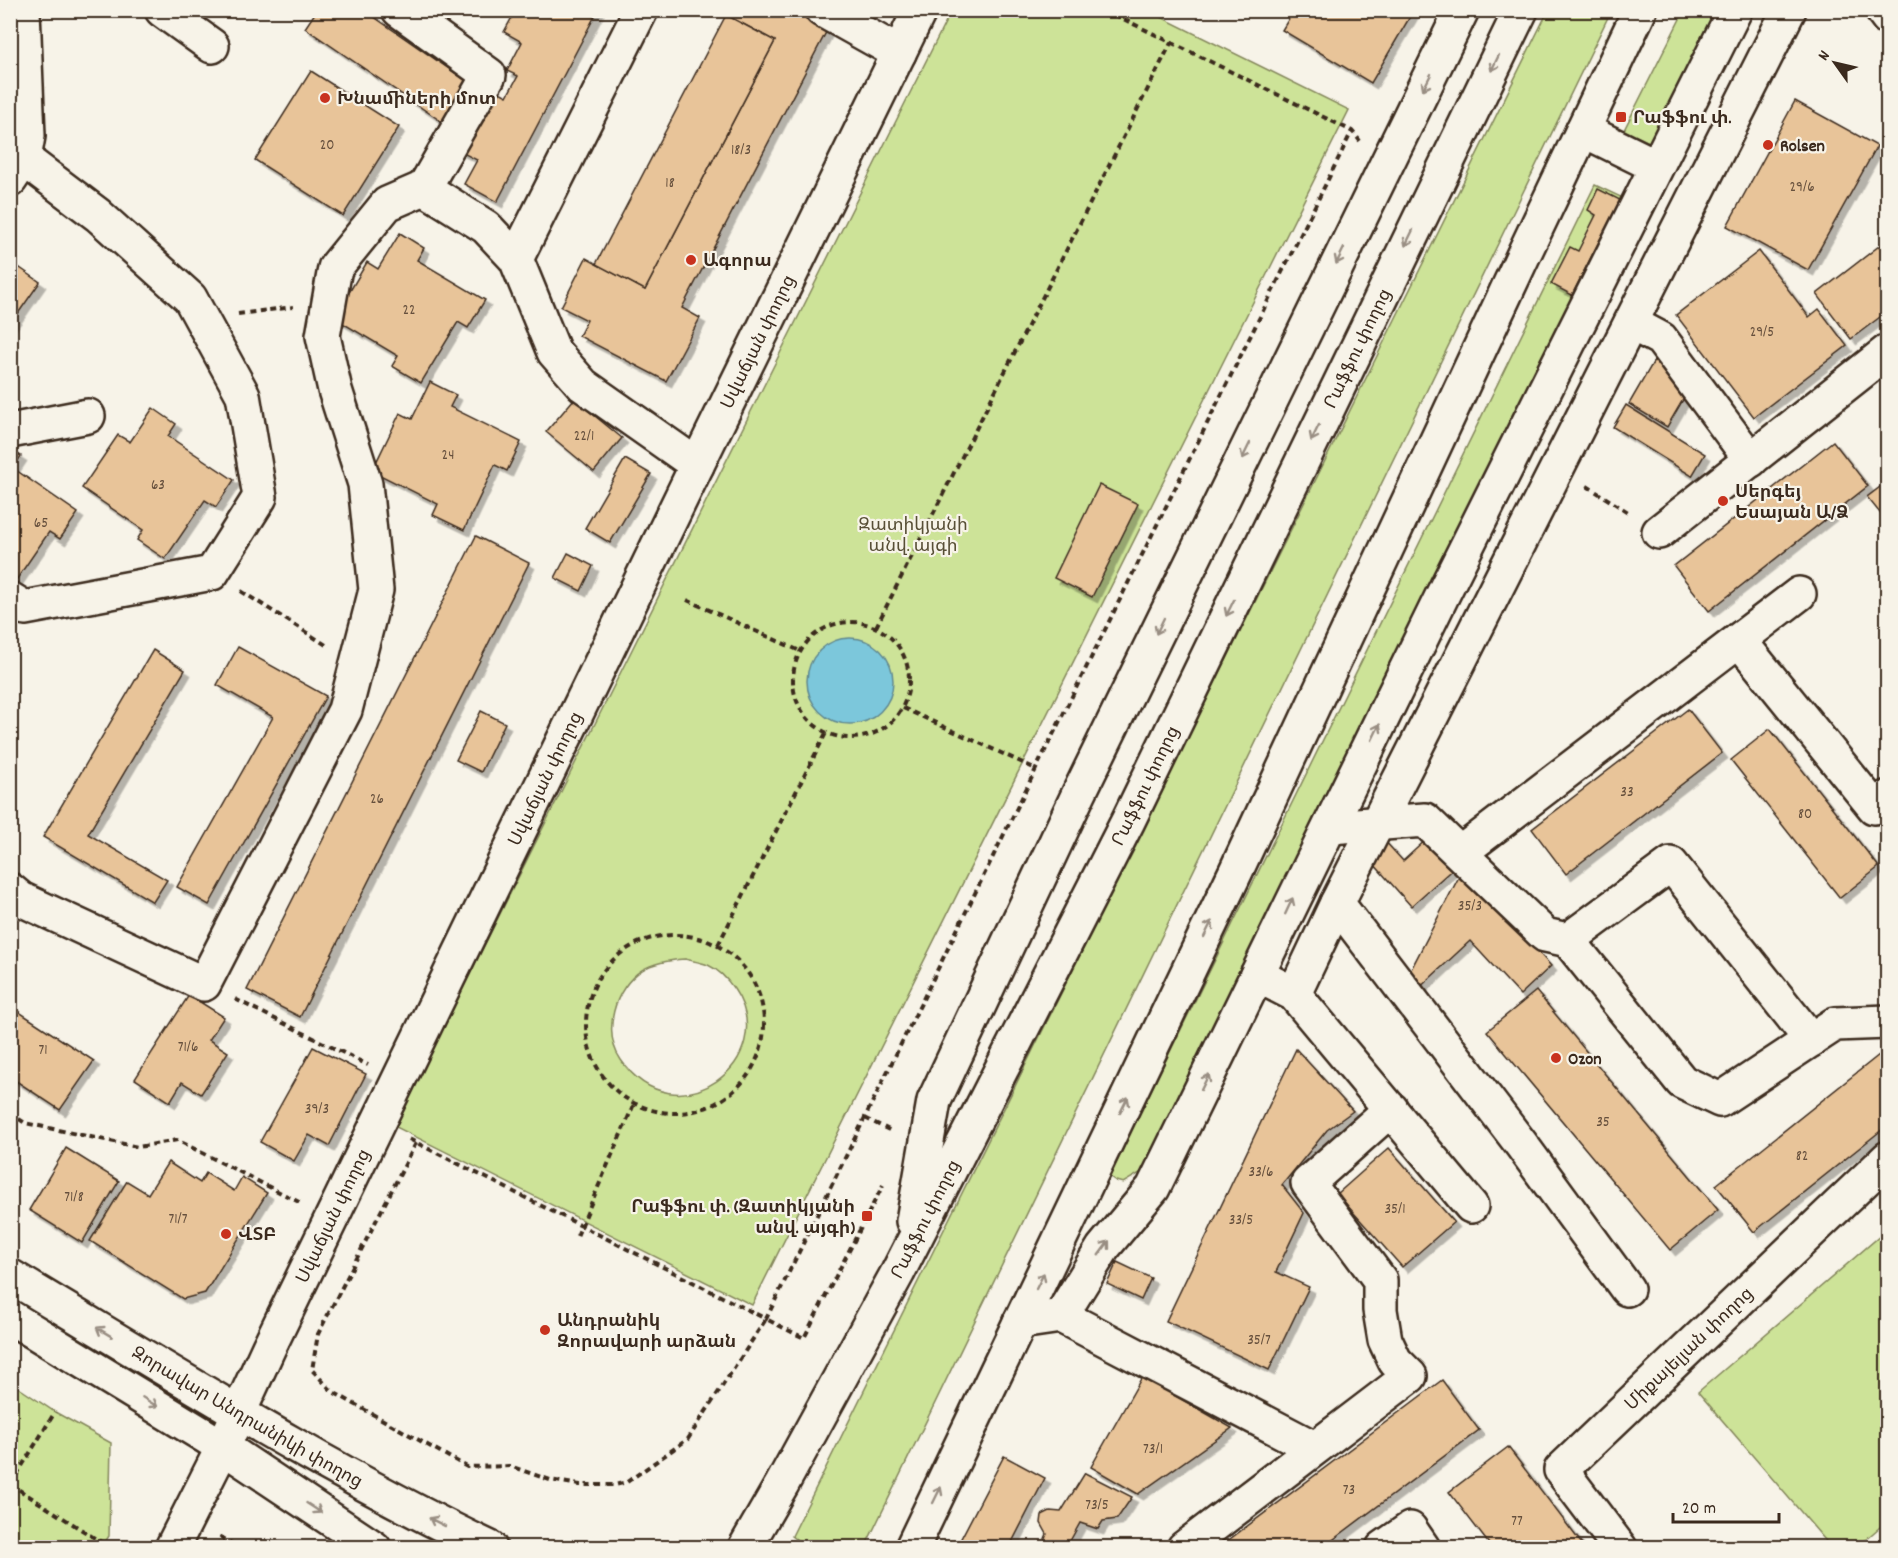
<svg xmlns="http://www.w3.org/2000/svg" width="1898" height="1558" viewBox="0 0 1898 1558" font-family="Dekko,'Noto Sans Armenian',sans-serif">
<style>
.green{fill:#cde398;stroke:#84865b;stroke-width:1.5;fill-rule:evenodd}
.water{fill:#7bc7db;stroke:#61888f;stroke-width:1.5}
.building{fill:#e8c499;stroke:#3b2a1e;stroke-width:1.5;filter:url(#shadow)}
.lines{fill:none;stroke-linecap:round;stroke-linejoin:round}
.minor-casing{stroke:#3b2a1e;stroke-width:38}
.major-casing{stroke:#3b2a1e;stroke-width:38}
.path{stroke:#3b2a1e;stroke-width:4;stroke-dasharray:6 4.5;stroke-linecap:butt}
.minor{stroke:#f7f3e8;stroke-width:33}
.major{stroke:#f7f3e8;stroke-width:33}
.oneway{stroke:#998e83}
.poi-dot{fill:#c8321e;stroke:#f7f3e8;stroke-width:2}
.labels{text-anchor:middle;stroke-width:4.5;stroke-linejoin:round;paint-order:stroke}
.number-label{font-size:15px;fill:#66503d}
.poi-label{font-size:18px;font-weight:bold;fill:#3b2a1e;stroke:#f7f3e8;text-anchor:start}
.street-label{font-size:18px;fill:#3b2a1e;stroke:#f7f3e8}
.park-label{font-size:18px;fill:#584f36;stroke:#f7f3e8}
</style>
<defs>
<filter id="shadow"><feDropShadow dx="5.5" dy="5.5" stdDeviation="0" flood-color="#0004"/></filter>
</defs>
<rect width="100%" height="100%" fill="#f7f3e8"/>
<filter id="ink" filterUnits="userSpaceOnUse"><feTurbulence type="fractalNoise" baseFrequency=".0167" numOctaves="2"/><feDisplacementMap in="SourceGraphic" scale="12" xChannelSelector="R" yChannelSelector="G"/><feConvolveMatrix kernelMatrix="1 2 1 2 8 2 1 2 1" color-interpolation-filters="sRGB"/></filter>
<g filter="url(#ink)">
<g class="green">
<path d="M951,11H1149L1349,110L752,1305L394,1126ZM685,959C693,961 701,962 708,965C719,970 728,980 734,989C783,1060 676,1140 621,1060C602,1032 614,988 642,970C655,962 670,960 685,959Z"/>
<path d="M1548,11H1611L865,1547H807L792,1536Z"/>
<path d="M1684,11H1719L1653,144L1624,130Z"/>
<path d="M1595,185L1623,198L1153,1159L1140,1173L1123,1183L1116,1181L1110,1177L1138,1117Z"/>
<path d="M1887,1230V1521L1857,1547H1831L1698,1392Z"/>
<path d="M10,1382L55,1412L111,1443L109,1536L102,1547H11Z"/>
</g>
<circle class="water" cx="850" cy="681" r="43"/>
<g class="building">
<path d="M317,10H364L475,87L448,126L305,28Z"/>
<path d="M516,10H598L497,202L464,184L477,160L457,150L490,87L507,96L518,76L507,71L522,42L504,32Z"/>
<path d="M717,10H826L835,15L682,308L700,318L666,381L579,336L587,320L561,307L586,258L645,290L775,41Z"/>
<path d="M1294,10H1414L1371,83L1282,30Z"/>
<path d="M726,15L775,41L645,290L596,264Z"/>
<path d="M311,71L399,127L343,216L255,160Z"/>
<path d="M1795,101L1877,146L1808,270L1727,226Z"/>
<path d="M1598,189L1620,200L1572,295L1551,284L1570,247L1578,251L1596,215L1588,210Z"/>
<path d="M400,233L424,248L417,260L485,300L468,328L458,322L421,383L392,366L398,356L334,318L367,262L378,269Z"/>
<path d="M1888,239V311L1851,339L1817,294Z"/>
<path d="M1759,251L1809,317L1819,309L1847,346L1754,417L1676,315Z"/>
<path d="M10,261L40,282L10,325Z"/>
<path d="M1655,359L1684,398L1667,427L1629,404Z"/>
<path d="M430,382L456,395L450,407L521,442L507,471L495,465L464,530L433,515L438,504L372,471L400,413L412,419Z"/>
<path d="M574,399L622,438L594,472L546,432Z"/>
<path d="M1626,405L1705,454L1692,476L1613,427Z"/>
<path d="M153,408L176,424L168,436L234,480L216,507L205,500L165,559L137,540L143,530L82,488L118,435L130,442Z"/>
<path d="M1833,441L1868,486L1709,611L1674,566Z"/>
<path d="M10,449L21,456L13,468L78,513L60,539L49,532L10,589Z"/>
<path d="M625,459L651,474L610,543L585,528Z"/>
<path d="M1888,481V523L1867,497Z"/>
<path d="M1099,485L1138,504L1092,597L1054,578Z"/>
<path d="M476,536L529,563L300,1017L247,990Z"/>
<path d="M568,553L593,566L581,591L555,578Z"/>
<path d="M238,647L326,696L209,905L177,887L273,717L217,685Z"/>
<path d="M153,650L185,670L88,834L167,880L153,902L43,837Z"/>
<path d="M1688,709L1722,753L1566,874L1532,829Z"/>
<path d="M481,711L505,723L481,772L456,760Z"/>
<path d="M1770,729L1879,867L1840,898L1731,760Z"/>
<path d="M1429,837L1456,866L1411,906L1365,854L1383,839L1403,861Z"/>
<path d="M1463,869L1551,966L1520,995L1470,941L1415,992L1405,981Z"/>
<path d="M1536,991L1718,1210L1670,1250L1487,1031Z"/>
<path d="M189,995L224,1017L209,1040L228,1052L201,1094L182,1082L170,1102L135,1079Z"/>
<path d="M10,1006L94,1061L60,1110L10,1077Z"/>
<path d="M313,1047L366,1074L329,1146L309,1135L294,1161L260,1142Z"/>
<path d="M1296,1049L1353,1111L1327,1130L1282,1185L1304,1213L1276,1272L1309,1287L1269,1370L1166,1321Z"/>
<path d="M1879,1055L1888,1066V1125L1754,1232L1716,1185Z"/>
<path d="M66,1148L119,1181L82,1243L29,1210Z"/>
<path d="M1389,1148L1454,1222L1402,1267L1337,1194Z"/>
<path d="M168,1162L200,1183L206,1173L234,1191L242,1177L267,1193L205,1293L183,1299L90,1241L127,1181L148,1194Z"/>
<path d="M1117,1262L1151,1278L1141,1300L1107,1284Z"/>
<path d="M1142,1377L1232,1428L1138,1494L1091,1467Z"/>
<path d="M1442,1380L1479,1430L1322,1548H1218Z"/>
<path d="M1508,1447L1585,1548H1492L1449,1492Z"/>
<path d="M1004,1456L1045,1478L1009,1548H956Z"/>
<path d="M1085,1473L1132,1497L1117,1519L1103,1521L1098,1529L1080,1523L1070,1541L1077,1548H1041L1047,1534L1041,1523L1042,1515L1050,1511L1061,1512Z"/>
</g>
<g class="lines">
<defs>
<g id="minor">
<path d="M162,10L212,46"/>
<path d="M399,10L489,75L424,188"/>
<path d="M822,10L899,53"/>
<path d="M1882,10L1888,18"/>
<path d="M1583,130L1656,166"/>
<path d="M10,180L24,159L28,136L23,10"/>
<path d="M516,259L641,10"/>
<path d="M1631,323L1661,339L1751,460"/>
<path d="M10,431L88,416"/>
<path d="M1659,532L1888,351"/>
<path d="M10,599L25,608L212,573L260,497L243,395L190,298L98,215L24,159"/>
<path d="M1739,640L1874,807L1888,797"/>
<path d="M1330,827L1425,820L1545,935L1568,940L1682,1082L1720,1100L1835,1024L1888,1022"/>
<path d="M1460,853L1799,594"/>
<path d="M10,890L21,899L204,984L345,710L376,590L365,484L335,390L323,336L335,268L387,204L424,188L486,227L516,259L554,352L583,385L697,465"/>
<path d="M1337,903L1521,1144L1627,1289"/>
<path d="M1568,940L1671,864L1811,1040"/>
<path d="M1257,975L1294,994L1471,1206"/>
<path d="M1294,994L1337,903L1789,10"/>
<path d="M1061,1316L1314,1448"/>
<path id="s1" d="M172,1548L223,1447L269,1347L697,465L920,10"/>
<path d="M1184,1548L1410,1376L1395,1361L1385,1340L1380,1310V1280L1308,1183L1391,1109"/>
<path d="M1383,1548L1410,1529L1423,1548"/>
<path id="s2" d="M1620,1548L1561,1470L1888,1158"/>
</g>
<g id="major">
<path d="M913,1221L934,1101L1079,793L1462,10"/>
<path id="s3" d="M10,1276C168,1370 324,1469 490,1548"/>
<path d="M10,1317L223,1447L374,1548"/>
<path d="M1020,1322L1061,1316L1103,1248L1153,1188L1443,594L1735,10"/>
<path id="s4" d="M745,1548L782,1484L898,1272L1128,821L1521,10"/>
<path d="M912,1548L1236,871L1523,256L1640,10"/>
</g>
</defs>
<use href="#minor" class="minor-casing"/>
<use href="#major" class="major-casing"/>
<g class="path">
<path d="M1105,10L1352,131L1360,141"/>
<path d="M238,314L293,307"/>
<path d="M1587,486L1631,514"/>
<path d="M241,591L326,645"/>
<path d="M687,600L800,651"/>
<circle cx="851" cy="680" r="58"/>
<path d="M876,627L1171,43"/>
<path d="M903,708L1036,769"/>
<circle cx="675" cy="1024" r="89"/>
<path d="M718,945L826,733"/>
<path d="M235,999L368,1065"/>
<path d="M10,1113L25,1123L138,1147L177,1140L301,1203"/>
<path d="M865,1118L893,1132"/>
<path d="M409,1139L766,1319L1036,769L1352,131"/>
<path d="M416,1143L318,1334L312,1370L333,1392L467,1467L510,1466L550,1480L580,1485H615L627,1482L688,1439L766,1319L804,1338L883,1185"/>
<path d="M577,1236L634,1104"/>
<path d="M10,1484L104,1544"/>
<path d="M11,1484L55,1412"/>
<path d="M217,1548L221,1537L240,1548"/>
</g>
<use href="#minor" class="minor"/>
<use href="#major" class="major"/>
</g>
<defs><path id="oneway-shaft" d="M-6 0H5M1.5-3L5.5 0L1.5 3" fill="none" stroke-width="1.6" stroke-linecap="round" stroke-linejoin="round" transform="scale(1.5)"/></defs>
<g class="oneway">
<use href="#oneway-shaft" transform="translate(1495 63) rotate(116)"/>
<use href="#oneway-shaft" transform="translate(1427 82) rotate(117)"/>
<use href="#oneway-shaft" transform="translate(1409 238) rotate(116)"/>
<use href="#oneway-shaft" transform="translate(1340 256) rotate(116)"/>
<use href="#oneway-shaft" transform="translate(1315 433) rotate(116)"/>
<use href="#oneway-shaft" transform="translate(1246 451) rotate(116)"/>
<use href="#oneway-shaft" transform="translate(1230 608) rotate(116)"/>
<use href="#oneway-shaft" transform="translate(1160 626) rotate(116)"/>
<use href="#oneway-shaft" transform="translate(1376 732) rotate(-64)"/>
<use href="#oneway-shaft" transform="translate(1289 906) rotate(-65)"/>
<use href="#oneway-shaft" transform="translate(1208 929) rotate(-64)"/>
<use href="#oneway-shaft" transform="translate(1205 1082) rotate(-64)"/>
<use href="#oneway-shaft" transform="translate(1124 1105) rotate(-64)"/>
<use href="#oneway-shaft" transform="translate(1104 1248) rotate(-54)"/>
<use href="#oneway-shaft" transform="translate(1040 1281) rotate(-64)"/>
<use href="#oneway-shaft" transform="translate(104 1332) rotate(-149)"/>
<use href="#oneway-shaft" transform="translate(150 1402) rotate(32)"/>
<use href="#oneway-shaft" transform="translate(937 1495) rotate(-64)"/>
<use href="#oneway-shaft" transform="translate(314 1508) rotate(33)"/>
<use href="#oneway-shaft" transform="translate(437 1522) rotate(-153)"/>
</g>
</g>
<g class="poi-dot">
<circle cx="325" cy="98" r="6"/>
<rect x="1615" y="111" width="12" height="12" rx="3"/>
<circle cx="1768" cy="145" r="6"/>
<circle cx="691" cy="260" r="6"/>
<circle cx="1723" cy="501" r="6"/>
<circle cx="1556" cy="1058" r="6"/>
<rect x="861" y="1210" width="12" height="12" rx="3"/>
<circle cx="226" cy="1234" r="6"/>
<circle cx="545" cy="1330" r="6"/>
</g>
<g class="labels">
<g class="number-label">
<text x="327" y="149">20</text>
<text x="741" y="154">18/3</text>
<text x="670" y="187">18</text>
<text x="1802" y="191">29/6</text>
<text x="409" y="314">22</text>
<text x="1762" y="336">29/5</text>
<text x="584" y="440">22/1</text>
<text x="448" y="459">24</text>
<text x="158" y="489">63</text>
<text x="41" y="527">65</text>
<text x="1627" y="796">33</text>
<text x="377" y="803">26</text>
<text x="1805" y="818">80</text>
<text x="1470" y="910">35/3</text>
<text x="188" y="1051">71/6</text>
<text x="43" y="1054">71</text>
<text x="317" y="1113">39/3</text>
<text x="1603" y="1126">35</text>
<text x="1802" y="1160">82</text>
<text x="1261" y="1176">33/6</text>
<text x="74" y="1201">71/8</text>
<text x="1395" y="1213">35/1</text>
<text x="178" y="1223">71/7</text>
<text x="1241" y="1224">33/5</text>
<text x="1259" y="1344">35/7</text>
<text x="1153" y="1453">73/1</text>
<text x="1349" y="1494">73</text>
<text x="1097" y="1509">73/5</text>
<text x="1517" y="1525">77</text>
</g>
<g class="poi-label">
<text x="337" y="104">Խնամիների մոտ</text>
<text x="1633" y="123">Րաֆֆու փ.</text>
<text x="1780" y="151">Rolsen</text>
<text x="703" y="266">Ագորա</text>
<text x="1735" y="497">Սերգեյ<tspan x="1735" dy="21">Եսայան Ա/Ձ</tspan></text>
<text x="1568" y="1064">Ozon</text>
<text x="855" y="1212" text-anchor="end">Րաֆֆու փ. (Զատիկյանի<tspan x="855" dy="21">անվ. այգի)</tspan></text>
<text x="238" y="1240">ՎՏԲ</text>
<text x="557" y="1326">Անդրանիկ<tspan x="557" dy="21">Զորավարի արձան</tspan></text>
</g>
<g class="street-label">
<text dy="6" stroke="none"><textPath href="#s1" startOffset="1341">Սվաճյան փողոց</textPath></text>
<text dy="6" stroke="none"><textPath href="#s4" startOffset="1347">Րաֆֆու փողոց</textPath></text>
<text dy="6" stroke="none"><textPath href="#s1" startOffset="855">Սվաճյան փողոց</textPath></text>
<text dy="6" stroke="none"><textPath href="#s4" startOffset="861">Րաֆֆու փողոց</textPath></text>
<text dy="6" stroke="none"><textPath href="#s1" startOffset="369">Սվաճյան փողոց</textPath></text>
<text dy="6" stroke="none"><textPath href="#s4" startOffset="375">Րաֆֆու փողոց</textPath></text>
<text dy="6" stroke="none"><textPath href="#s2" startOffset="274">Միքայելյան փողոց</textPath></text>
<text dy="6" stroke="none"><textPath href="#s3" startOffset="276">Զորավար Անդրանիկի փողոց</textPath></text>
</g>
<g class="park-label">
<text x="913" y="530">Զատիկյանի<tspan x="913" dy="21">անվ. այգի</tspan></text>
</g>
</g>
<rect width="1898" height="1558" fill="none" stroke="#f7f3e8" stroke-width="36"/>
<rect x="18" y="18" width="1862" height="1522" fill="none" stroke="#3b2a1e" stroke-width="2" filter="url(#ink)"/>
<g transform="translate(1835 63) rotate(304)" stroke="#f7f3e8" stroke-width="4.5" paint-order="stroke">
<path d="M0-4.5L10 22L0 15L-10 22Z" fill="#3b2a1e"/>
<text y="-9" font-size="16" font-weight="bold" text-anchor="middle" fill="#3b2a1e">N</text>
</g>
<path d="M1673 1513v9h106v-9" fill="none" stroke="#3b2a1e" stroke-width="3"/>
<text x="1682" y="1513" font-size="18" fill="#3b2a1e" stroke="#f7f3e8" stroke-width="4.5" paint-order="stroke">20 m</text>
</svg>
